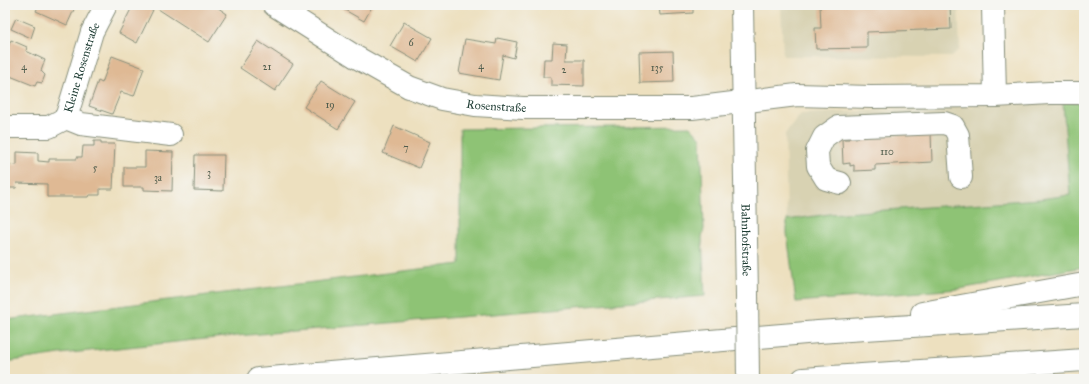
<svg xmlns="http://www.w3.org/2000/svg" width="1089" height="384" viewBox="0 0 1089 384" font-family="'IM FELL Great Primer',serif">
<style>
.built{fill:#d8d2b2}
.green{fill:#8ec375;stroke:#568054}
.building{fill:#dfb994}
.lines{fill:none;stroke-linecap:round;stroke-linejoin:round}
.minor-casing{stroke:#868e7a;stroke-width:24}
.major-casing{stroke:#868e7a;stroke-width:24}
.highway-casing{stroke:#868e7a;stroke-width:24}
.minor{stroke:#fff;stroke-width:22}
.major{stroke:#fff;stroke-width:22}
.highway{stroke:#fff;stroke-width:22}
.major-bridge-casing{stroke:#868e7a;stroke-width:24;stroke-linecap:butt}
.major-bridge{stroke:#fff;stroke-width:22}
.labels{text-anchor:middle;stroke-width:3.5;stroke-linejoin:round;paint-order:stroke}
.number-label{font-size:10px;fill:#4f5c4c}
.street-label{font-size:12px;fill:#1f3d34;stroke:#f6f6f2}
</style>
<rect width="100%" height="100%" fill="#f6f6f2"/>
<filter id="ink" filterUnits="userSpaceOnUse"><feTurbulence type="fractalNoise" baseFrequency=".025" numOctaves="2"/><feDisplacementMap in="SourceGraphic" scale="8" xChannelSelector="R" yChannelSelector="G"/><feConvolveMatrix kernelMatrix="1 2 1 2 8 2 1 2 1" color-interpolation-filters="sRGB"/></filter>
<filter id="wash" filterUnits="userSpaceOnUse"><feTurbulence type="fractalNoise" baseFrequency=".012" numOctaves="4" result="noise"/><feDisplacementMap in="SourceGraphic" scale="16" xChannelSelector="R" yChannelSelector="G"/><feGaussianBlur stdDeviation="0.9" result="paint"/><feColorMatrix in="noise" values="0 0 0 0 0 0 0 0 0 0 0 0 0 0 0 0 0 1.4 0 .05"/><feComposite in="paint" operator="in"/></filter>
<g filter="url(#wash)">
<rect width="100%" height="100%" fill="#ede0bf"/>
<g class="built">
<path d="M781,5H958L960,49L952,57L783,56Z"/>
<path d="M1063,102L1070,195L1040,199L830,214L787,220L785,134L801,114Z"/>
</g>
<g class="green">
<path d="M1063,102H1084V267L959,289L796,302L787,233V220L830,214L1040,199L1070,195Z"/>
<path d="M690,126L701,138L704,229L702,237L705,296L225,337L60,354L5,362V320L460,264V129Z"/>
</g>
<g id="blocks">
<g class="building">
<path d="M39,5H76L67,25L36,11Z"/>
<path d="M133,5H143L153,10L137,43L119,33Z"/>
<path d="M157,5H214L227,14L209,42L155,7Z"/>
<path d="M336,5H373L364,21Z"/>
<path d="M659,5H693V13L660,15Z"/>
<path d="M820,5H950L951,29L867,32V48L816,49L815,28H821Z"/>
<path d="M16,18L35,26L31,38L11,29Z"/>
<path d="M404,22L432,38L418,62L390,46Z"/>
<path d="M497,38L517,42L514,58L503,55L499,80L459,73L465,39L496,44Z"/>
<path d="M11,40L27,47L26,51L45,60L41,71L45,75L42,83L37,82L35,86L5,74V54Z"/>
<path d="M258,41L293,64L275,91L240,68Z"/>
<path d="M553,43L567,44L566,60H584V86L551,85V77H543L544,59H552Z"/>
<path d="M673,51L674,82L640,83L639,52Z"/>
<path d="M112,56L144,68L134,96L121,92L112,114L89,106L98,81L102,83Z"/>
<path d="M321,81L355,102L338,129L304,107Z"/>
<path d="M394,126L430,142L419,168L383,153Z"/>
<path d="M931,133L932,162L875,165V170L854,171V165L850,166V163L843,164L842,139H849V137Z"/>
<path d="M94,141H101V144H115L113,189H100V195H89L88,197H47V184L17,183L16,188H6L5,164L17,165V152L38,153V161L49,162V159H77V157H82L83,146H94Z"/>
<path d="M145,151L173,152L172,191L144,190V187H124V167H145Z"/>
<path d="M195,155H224L223,191L194,190Z"/>
</g>
</g>
</g>
<g filter="url(#ink)">
<use href="#blocks" fill-opacity="0" stroke="#868e7a" stroke-width="1"/>
<g class="lines">
<defs>
<g id="minor">
<path id="s1" d="M274,5L356,57L409,87L442,99L475,105L523,108H692L797,95L871,97L995,96L1050,93H1084"/>
<path d="M993,5L995,96"/>
<path d="M66,118L81,124L171,135"/>
<path id="s2" d="M5,127H49L66,118L92,32L106,5"/>
<path d="M840,183L826,179L818,166L817,151L824,137L838,127L944,123L953,126L958,135L961,177"/>
</g>
<g id="major">
<path id="s3" d="M742,5L747,295"/>
</g>
<g id="highway">
<path d="M922,313L1084,284"/>
<path d="M258,379L818,332L1084,315"/>
<path d="M803,379L1084,360"/>
</g>
</defs>
<use href="#minor" class="minor-casing"/>
<use href="#major" class="major-casing"/>
<use href="#highway" class="highway-casing"/>
<use href="#minor" class="minor"/>
<use href="#major" class="major"/>
<use href="#highway" class="highway"/>
<defs>
<path id="major-bridge" d="M747,295L748,379"/>
</defs>
<use href="#major-bridge" class="major-bridge-casing"/>
<use href="#major-bridge" class="major-bridge"/>
</g>
</g>
<g class="labels">
<g class="number-label">
<text x="411" y="46">6</text>
<text x="481" y="69">4</text>
<text x="24" y="70">4</text>
<text x="267" y="70">21</text>
<text x="657" y="71">135</text>
<text x="564" y="73">2</text>
<text x="330" y="108">19</text>
<text x="406" y="151">7</text>
<text x="887" y="155">110</text>
<text x="95" y="171">5</text>
<text x="209" y="176">3</text>
<text x="158" y="181">3a</text>
</g>
<g class="street-label">
<text dy="4" stroke="none"><textPath href="#s2" startOffset="116">Kleine Rosenstraße</textPath></text>
<text dy="4" stroke="none"><textPath href="#s1" startOffset="248">Rosenstraße</textPath></text>
<text dy="4" stroke="none"><textPath href="#s3" startOffset="235">Bahnhofstraße</textPath></text>
</g>
</g>
<rect width="1089" height="384" fill="none" stroke="#f6f6f2" stroke-width="20"/>
</svg>
